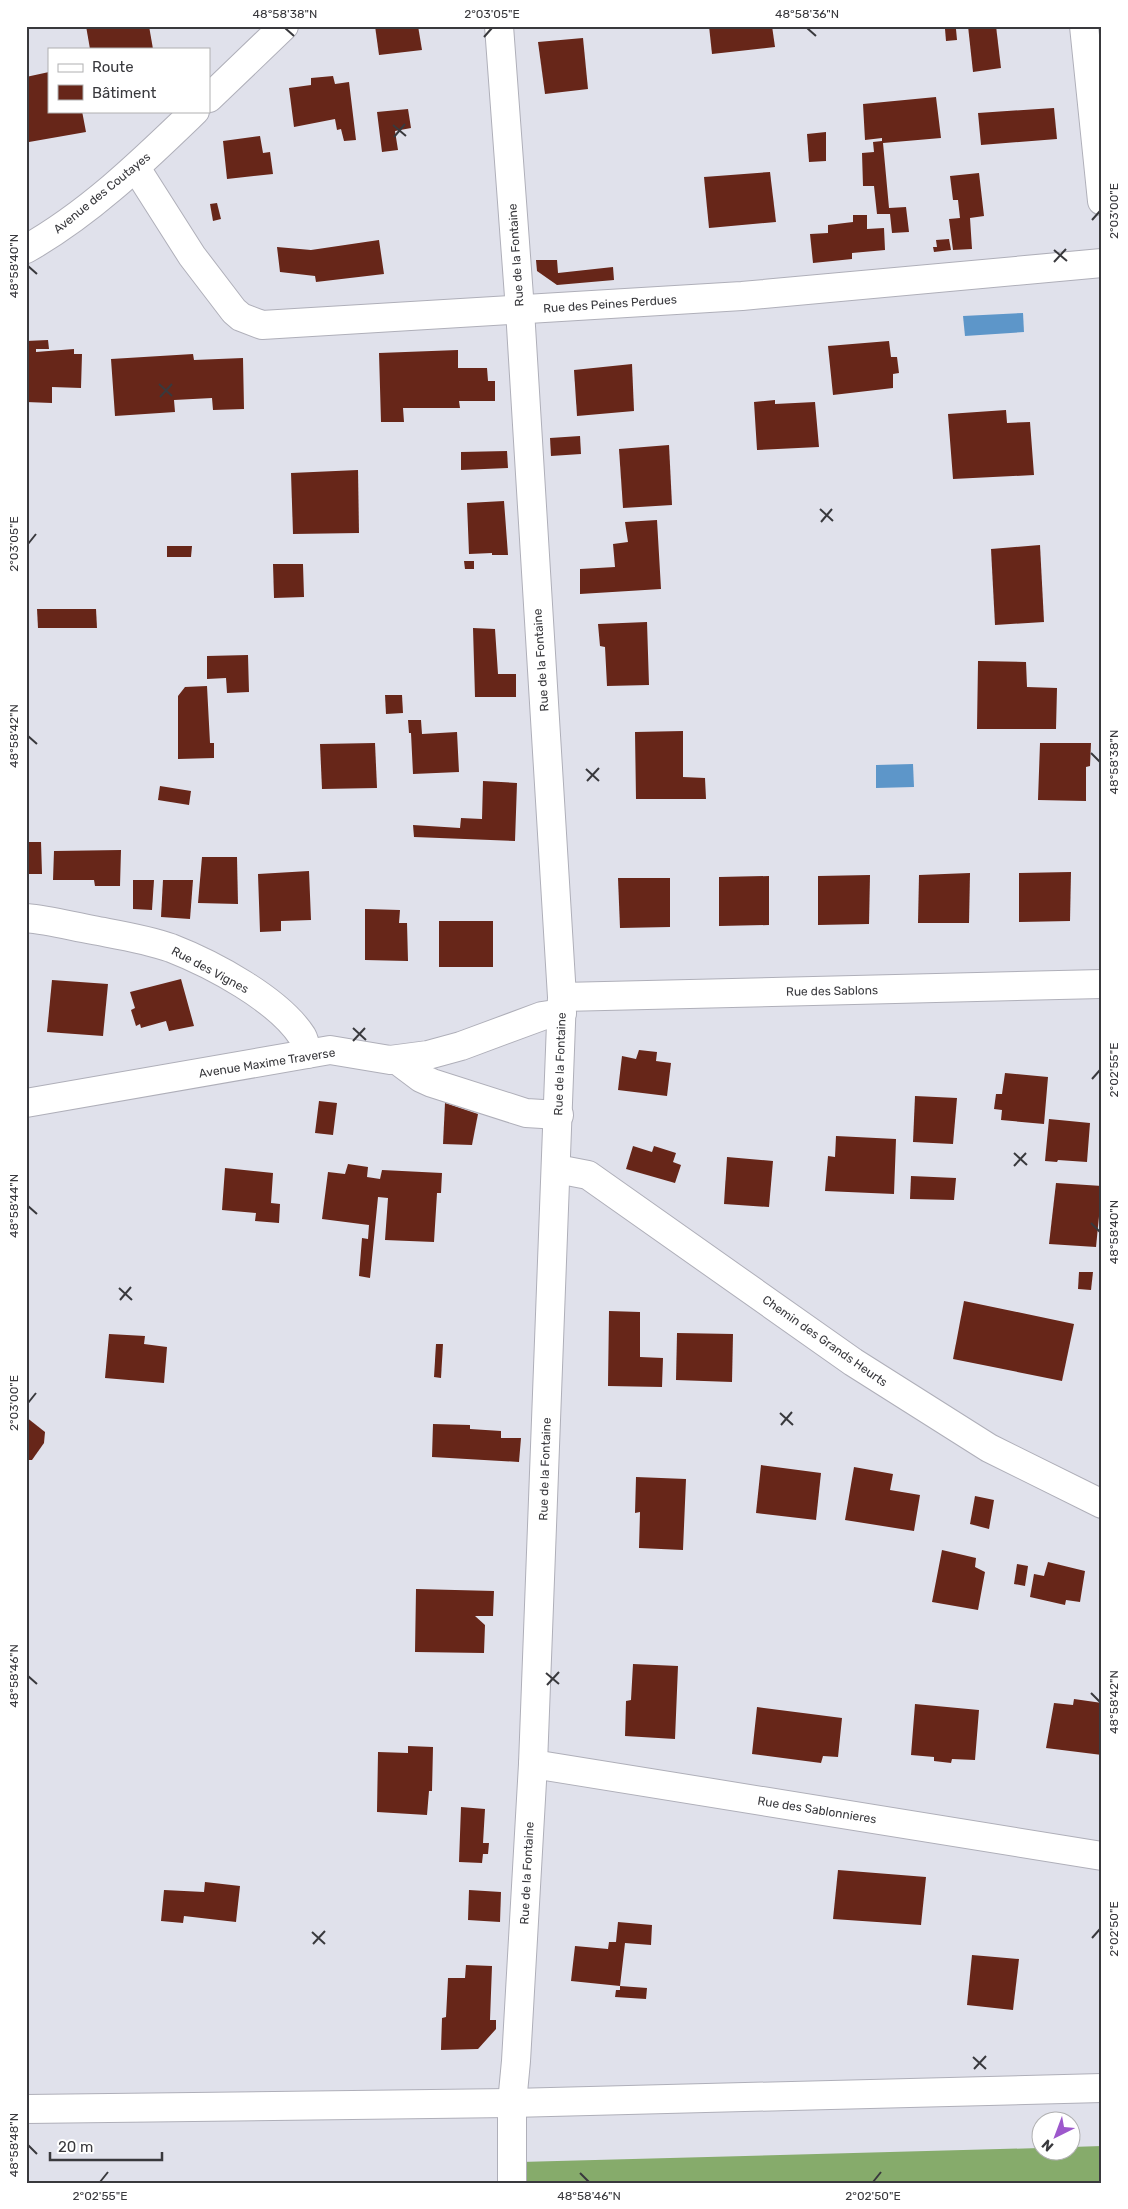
<svg xmlns="http://www.w3.org/2000/svg" width="1128" height="2209" viewBox="0 0 1128 2209" font-family="Rubik,sans-serif">
<style>
.forest{fill:#86ab6b}
.water{fill:#5d96c9}
.building{fill:#672619}
.lines{fill:none;stroke-linecap:round;stroke-linejoin:round}
.minor-casing{stroke:#afafb9;stroke-width:30}
.tertiary-casing{stroke:#afafb9;stroke-width:30}
.secondary-casing{stroke:#afafb9;stroke-width:30}
.minor{stroke:#fff;stroke-width:28}
.tertiary{stroke:#fff;stroke-width:28}
.secondary{stroke:#fff;stroke-width:28}
.ticks{fill:none;stroke:#39393d;stroke-width:2}
.labels{text-anchor:middle;stroke-width:5;stroke-linejoin:round;paint-order:stroke}
.street-label{font-size:12px;fill:#39393d;stroke:#fff}
.neatline{fill:none;stroke:#39393d;stroke-width:2}
.ticks-label{font-size:12px;text-anchor:middle;fill:#39393d}
</style>
<rect width="100%" height="100%" fill="#e0e1eb"/>
<path class="forest" d="M1102,2146V2183H518L520,2162L1040,2148V2152H1070L1071,2147Z"/>
<g class="water">
<path d="M1023,313L1024,332L965,336L963,316Z"/>
<path d="M913,764L914,787L876,788V765Z"/>
</g>
<g class="building">
<path d="M86,26H149L153,49H90Z"/>
<path d="M375,26H418L422,50L379,55Z"/>
<path d="M709,26H772L775,47L712,54Z"/>
<path d="M968,26H996L1001,68L973,72Z"/>
<path d="M945,29H956L957,40L946,41Z"/>
<path d="M583,38L588,89L545,94L538,42Z"/>
<path d="M49,72V111H82L86,132L29,142L26,132V77Z"/>
<path d="M333,76L335,84L349,82L356,140L344,141L341,129L337,130L335,119L294,127L289,88L311,85V78Z"/>
<path d="M936,97L941,138L883,143L889,208L906,207L909,232L892,233L890,214H877L874,186H863L862,153L874,152L873,142L882,141V138L865,140L863,104Z"/>
<path d="M1054,108L1057,139L981,145L978,113Z"/>
<path d="M408,109L411,128L395,131L398,150L382,152L377,112Z"/>
<path d="M826,132V161L809,162L807,134Z"/>
<path d="M260,136L263,153L270,152L273,174L227,179L223,141Z"/>
<path d="M770,172L776,222L709,228L704,177Z"/>
<path d="M979,173L984,216L970,218L972,249L953,250L949,219L960,218L958,200H953L950,176Z"/>
<path d="M217,203L221,219L213,221L210,204Z"/>
<path d="M853,215H867V229L884,228L885,250L852,253V259L813,263L810,234L828,233V225L853,222Z"/>
<path d="M949,239L951,250L934,252L933,247H937L936,240Z"/>
<path d="M379,240L384,274L316,282L315,276L280,272L277,247L311,250Z"/>
<path d="M536,260H557L558,273L613,267L614,280L557,285L537,271Z"/>
<path d="M48,340L49,349H36V352L74,349V354H82L81,388L52,387V403L26,402V341Z"/>
<path d="M889,341L891,357H897L899,373L893,374V388L833,395L828,346Z"/>
<path d="M458,350V368H487L488,381H495V401H459L460,408H403L404,422H381L379,353Z"/>
<path d="M193,354L194,360L243,358L244,409L213,410L212,398L174,400L175,412L115,416L111,359Z"/>
<path d="M632,364L634,411L577,416L574,370Z"/>
<path d="M775,400V404L815,402L819,447L757,450L754,402Z"/>
<path d="M1006,410L1007,423L1030,422L1034,475L953,479L948,414Z"/>
<path d="M580,436L581,454L551,456L550,438Z"/>
<path d="M669,445L672,505L623,508L619,449Z"/>
<path d="M507,451L508,468L461,470V452Z"/>
<path d="M358,470L359,533L293,534L291,473Z"/>
<path d="M504,501L508,555H492V553L469,554L467,503Z"/>
<path d="M657,520L661,589L580,594V569L615,567L613,544L628,542L625,522Z"/>
<path d="M1040,545L1044,622L995,625L991,549Z"/>
<path d="M167,546H192L191,557H167Z"/>
<path d="M464,561H474V569H465Z"/>
<path d="M273,564H303L304,597L274,598Z"/>
<path d="M37,609H96L97,628H38Z"/>
<path d="M647,622L649,685L607,686L605,647L600,646L598,624Z"/>
<path d="M473,628L495,629L498,674H516V697H475Z"/>
<path d="M248,655L249,692L227,693L226,678L207,679V656Z"/>
<path d="M978,661L1026,662L1027,687L1057,688L1056,729H977Z"/>
<path d="M207,686L210,743H214V758L178,759V696L185,687Z"/>
<path d="M385,695H402L403,713L386,714Z"/>
<path d="M408,720H421L422,734L457,732L459,772L413,774L411,733H409Z"/>
<path d="M683,731V777L705,778L706,799H636L635,732Z"/>
<path d="M375,743L377,788L322,789L320,744Z"/>
<path d="M1040,743H1091L1090,766L1086,767V801L1038,800Z"/>
<path d="M483,781L517,783L515,841L414,837L413,825L460,828L461,818L482,819Z"/>
<path d="M160,786L191,791L189,805L158,800Z"/>
<path d="M26,842H41L42,874H26Z"/>
<path d="M121,850L120,886H95L94,880H53L54,851Z"/>
<path d="M202,857H237L238,904L198,903Z"/>
<path d="M309,871L311,920L281,921V931L260,932L258,874Z"/>
<path d="M1071,872L1070,921L1019,922V873Z"/>
<path d="M970,873L969,923H918L919,875Z"/>
<path d="M870,875L869,924L818,925V876Z"/>
<path d="M769,876V925L719,926V877Z"/>
<path d="M618,878H670V927L620,928Z"/>
<path d="M133,880H154L152,910L133,909Z"/>
<path d="M163,880H193L190,919L161,917Z"/>
<path d="M365,909L400,910L399,923H407L408,961L365,960Z"/>
<rect x="439" y="921" width="54" height="46"/>
<path d="M181,979L194,1026L169,1031L166,1021L141,1028L140,1024L136,1026L131,1010L135,1008L130,992Z"/>
<path d="M52,980L108,984L103,1036L47,1032Z"/>
<path d="M639,1050L657,1052L656,1061L671,1063L667,1096L618,1090L622,1056L636,1059Z"/>
<path d="M1005,1073L1048,1077L1044,1124L1001,1120L1002,1110L994,1109L996,1094H1002Z"/>
<path d="M915,1096L957,1098L953,1144L913,1142Z"/>
<path d="M319,1101L337,1103L333,1135L315,1133Z"/>
<path d="M445,1103L478,1114L472,1145L443,1144Z"/>
<path d="M1049,1119L1090,1123L1087,1162L1058,1160L1057,1162L1045,1161Z"/>
<path d="M836,1136L896,1139L894,1194L825,1191L828,1156L835,1157Z"/>
<path d="M633,1146L652,1152L654,1146L676,1153L673,1162L681,1165L675,1183L626,1169Z"/>
<path d="M727,1157L773,1161L769,1207L724,1204Z"/>
<path d="M348,1164L368,1167L367,1177L380,1179L382,1170L442,1173L441,1193H437L434,1242L385,1240L388,1198L378,1197L370,1278L359,1276L362,1238L368,1239L369,1225L322,1219L328,1172L345,1174Z"/>
<path d="M225,1168L273,1173L271,1203L280,1204L279,1223L255,1221L256,1213L222,1210Z"/>
<path d="M911,1176L956,1178L954,1200L910,1199Z"/>
<path d="M1056,1183L1102,1186L1096,1247L1049,1244Z"/>
<path d="M1079,1272H1093L1091,1290L1078,1289Z"/>
<path d="M964,1301L1074,1324L1062,1381L953,1359Z"/>
<path d="M609,1311L640,1312V1357L663,1358L662,1387L608,1386Z"/>
<path d="M677,1333L733,1334L732,1382L676,1380Z"/>
<path d="M109,1334L145,1336L144,1344L167,1347L164,1383L105,1378Z"/>
<path d="M436,1344H443L441,1378L434,1377Z"/>
<path d="M26,1417L45,1432L44,1443L32,1460H26Z"/>
<path d="M433,1424L470,1425V1429L501,1431V1438H521L519,1462L432,1457Z"/>
<path d="M761,1465L821,1473L816,1520L756,1513Z"/>
<path d="M854,1467L893,1474L890,1490L920,1495L914,1531L845,1520Z"/>
<path d="M636,1477L686,1479L683,1550L639,1548L640,1512L635,1513Z"/>
<path d="M975,1496L994,1500L989,1529L970,1524Z"/>
<path d="M942,1550L976,1558L975,1567L985,1572L978,1610L932,1602Z"/>
<path d="M1048,1562L1085,1571L1080,1602L1066,1600L1065,1605L1030,1597L1034,1574L1044,1576Z"/>
<path d="M1017,1564L1028,1566L1025,1586L1014,1584Z"/>
<path d="M416,1589L494,1591L493,1616H475L485,1625L484,1653L415,1652Z"/>
<path d="M633,1664L678,1666L675,1739L625,1736L626,1701L631,1700Z"/>
<path d="M1074,1699L1102,1703V1755L1046,1748L1054,1703L1073,1705Z"/>
<path d="M915,1704L979,1710L975,1760L952,1759L951,1763L934,1761V1757L911,1755Z"/>
<path d="M757,1707L842,1718L838,1757L823,1756L821,1763L752,1754Z"/>
<path d="M408,1746L433,1747L432,1791H429L427,1815L377,1812L378,1752L408,1753Z"/>
<path d="M461,1807L485,1809L483,1843H489L488,1854H483L482,1863L459,1862Z"/>
<path d="M838,1870L926,1877L921,1925L833,1919Z"/>
<path d="M205,1882L240,1886L236,1922L184,1916L183,1923L161,1921L164,1890L204,1892Z"/>
<path d="M469,1890L501,1892L500,1922L468,1920Z"/>
<path d="M618,1922L652,1925L651,1945L625,1943L620,1986L571,1981L575,1946L608,1949L609,1942H616Z"/>
<path d="M972,1955L1019,1959L1013,2010L967,2005Z"/>
<path d="M466,1965L492,1966L490,2020H496V2029L478,2049L441,2050L442,2018L446,2017L448,1978H465Z"/>
<path d="M620,1986L647,1988L646,1999L615,1997L616,1990H620Z"/>
</g>
<g class="lines">
<defs>
<g id="minor">
<path d="M499,26L520,310L562,997L533,1764L516,2061L512,2103V2183"/>
<path d="M1084,26L1102,201"/>
<path d="M136,168L192,256L234,311L241,317L262,325L742,296L1102,263"/>
<path d="M26,918C49,920 71,926 93,930C119,935 146,939 171,948C212,964 278,999 302,1036C305,1041 306,1048 307,1054"/>
<path d="M562,997L1102,984"/>
<path d="M397,1060L421,1078L432,1083L526,1113L559,1115"/>
<path d="M26,1103L330,1050L390,1060L428,1055L461,1046L542,1016L562,1013"/>
<path d="M557,1169L588,1175L853,1362L989,1448L1102,1504"/>
<path d="M533,1764L1102,1856"/>
</g>
<g id="tertiary">
<path d="M209,98L284,26"/>
<path d="M26,249C90,213 143,161 195,111"/>
</g>
<path id="secondary" d="M26,2109L512,2103L1102,2088"/>
</defs>
<use href="#minor" class="minor-casing"/>
<use href="#tertiary" class="tertiary-casing"/>
<use href="#secondary" class="secondary-casing"/>
<use href="#minor" class="minor"/>
<use href="#tertiary" class="tertiary"/>
<use href="#secondary" class="secondary"/>
</g>
<path class="ticks" d="M285,28L294,36M807,28L816,36M484,37L492,28M393,125L406,136M394,137L405,124M1092,220L1100,211M1054,250L1067,261M1054,262L1066,249M28,266L37,274M159,384L172,396M160,397L172,384M820,509L833,521M821,522L832,509M28,544L36,534M28,736L37,744M1091,753L1100,762M586,769L599,781M587,781L599,768M353,1028L366,1040M353,1041L365,1028M1092,1079L1100,1070M1014,1153L1027,1165M1014,1166L1026,1153M28,1206L37,1214M1091,1223L1100,1232M119,1288L132,1300M120,1300L131,1287M28,1403L36,1393M780,1413L793,1425M781,1425L792,1412M546,1673L559,1684M28,1676L37,1684M547,1685L559,1672M1091,1693L1100,1702M312,1932L325,1944M1092,1938L1100,1929M313,1944L325,1931M973,2057L986,2069M974,2069L986,2056M28,2145L37,2154M580,2173L589,2182M100,2182L108,2172M873,2182L881,2172"/>
<g class="labels">
<g class="street-label">
<text transform="translate(102 193) rotate(-39)" y="4">Avenue des Coutayes</text>
<text transform="translate(516 255) rotate(-94)" y="4">Rue de la Fontaine</text>
<text transform="translate(610 304) rotate(-4)" y="4">Rue des Peines Perdues</text>
<text transform="translate(541 660) rotate(-94)" y="4">Rue de la Fontaine</text>
<text transform="translate(210 970) rotate(28)" y="4">Rue des Vignes</text>
<text transform="translate(832 991) rotate(-1)" y="4">Rue des Sablons</text>
<text transform="translate(267 1063) rotate(-9)" y="4">Avenue Maxime Traverse</text>
<text transform="translate(560 1064) rotate(-88)" y="4">Rue de la Fontaine</text>
<text transform="translate(825 1341) rotate(35)" y="4">Chemin des Grands Heurts</text>
<text transform="translate(545 1469) rotate(-88)" y="4">Rue de la Fontaine</text>
<text transform="translate(817 1810) rotate(9)" y="4">Rue des Sablonnieres</text>
<text transform="translate(527 1873) rotate(-87)" y="4">Rue de la Fontaine</text>
</g>
</g>
<rect width="1128" height="2209" fill="none" stroke="#ffffff" stroke-width="55"/>
<rect x="48" y="48" width="162" height="65" fill="#ffffff" stroke="#b0b0b1"/>
<rect x="58" y="64" width="25" height="8" fill="#ffffff" stroke="#b0b0b1"/>
<text x="92" y="72" font-size="15" fill="#39393d">Route</text>
<rect x="58" y="85" width="25" height="15" fill="#672619" stroke="#b0b0b1"/>
<text x="92" y="98" font-size="15" fill="#39393d">Bâtiment</text>
<g transform="translate(1056 2136) rotate(222)"><circle r="24" fill="#ffffff" stroke="#b0b0b1"/>
<path d="M0-4L9 19L0 12L-9 19Z" fill="#9d58cc"/>
<text y="-8" font-size="14" font-weight="bold" text-anchor="middle" fill="#39393d">N</text>
</g>
<path d="M50 2152v8h112v-8" fill="none" stroke="#39393d" stroke-width="2.5"/>
<text x="58" y="2152" font-size="15" fill="#39393d" stroke="#ffffff" stroke-width="4" paint-order="stroke">20 m</text>
<rect x="28" y="28" width="1072" height="2154" class="neatline"/>
<g class="ticks-label">
<text x="285" y="18">48°58'38"N</text>
<text x="492" y="18">2°03'05"E</text>
<text x="807" y="18">48°58'36"N</text>
<text transform="translate(1114 211) rotate(-90)" y="4">2°03'00"E</text>
<text transform="translate(14 266) rotate(-90)" y="4">48°58'40"N</text>
<text transform="translate(14 544) rotate(-90)" y="4">2°03'05"E</text>
<text transform="translate(14 736) rotate(-90)" y="4">48°58'42"N</text>
<text transform="translate(1114 762) rotate(-90)" y="4">48°58'38"N</text>
<text transform="translate(1114 1070) rotate(-90)" y="4">2°02'55"E</text>
<text transform="translate(14 1206) rotate(-90)" y="4">48°58'44"N</text>
<text transform="translate(1114 1232) rotate(-90)" y="4">48°58'40"N</text>
<text transform="translate(14 1403) rotate(-90)" y="4">2°03'00"E</text>
<text transform="translate(14 1676) rotate(-90)" y="4">48°58'46"N</text>
<text transform="translate(1114 1702) rotate(-90)" y="4">48°58'42"N</text>
<text transform="translate(1114 1929) rotate(-90)" y="4">2°02'50"E</text>
<text transform="translate(14 2145) rotate(-90)" y="4">48°58'48"N</text>
<text x="100" y="2200">2°02'55"E</text>
<text x="589" y="2200">48°58'46"N</text>
<text x="873" y="2200">2°02'50"E</text>
</g>
</svg>
